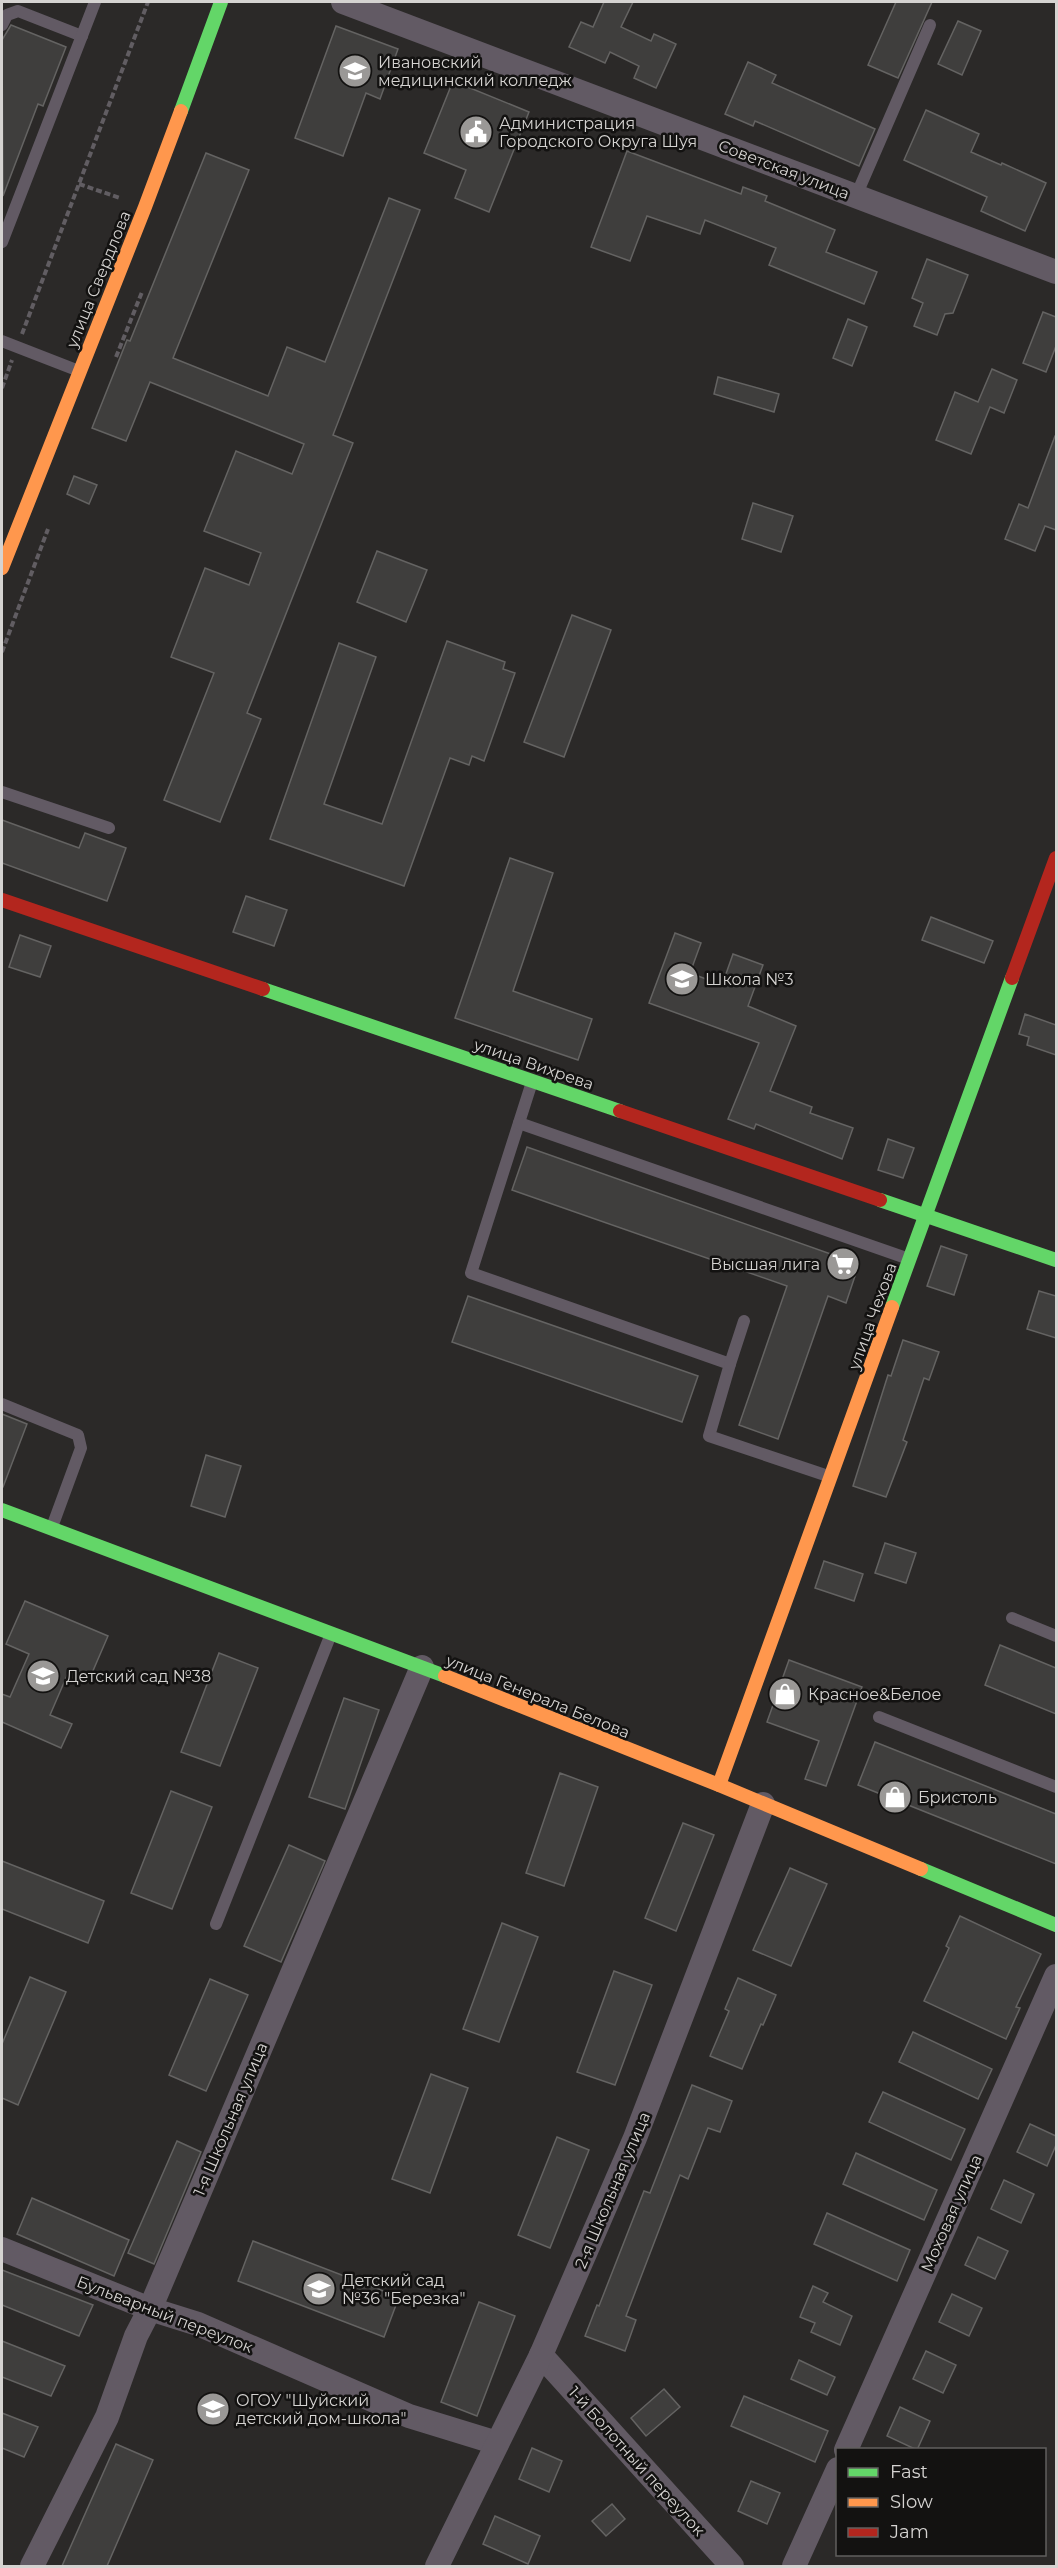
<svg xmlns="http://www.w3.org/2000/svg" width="1058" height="2568" viewBox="0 0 1058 2568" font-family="Montserrat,sans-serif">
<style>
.building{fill:#3f3e3d;stroke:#646362;stroke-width:1.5}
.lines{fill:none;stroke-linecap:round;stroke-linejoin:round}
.path{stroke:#615d62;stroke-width:4;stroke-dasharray:6 3;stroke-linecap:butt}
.lane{stroke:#625a64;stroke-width:12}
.street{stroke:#625a64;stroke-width:24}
.fast{stroke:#63d668;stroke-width:14}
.slow{stroke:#ff974d;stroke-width:14}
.jam{stroke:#b3261e;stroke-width:14}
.labels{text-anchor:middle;stroke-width:5;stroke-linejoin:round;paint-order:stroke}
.poi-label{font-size:16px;fill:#d5d3d1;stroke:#131211;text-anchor:start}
.street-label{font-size:16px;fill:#d5d3d1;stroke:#131211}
</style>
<rect width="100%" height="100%" fill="#2b2928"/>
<g class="building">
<path d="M604,2H633L621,27L651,41L654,34L676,44L656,88L634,78L639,66L610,52L605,63L569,47L581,22L593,27Z"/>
<path d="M896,2H932L898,78L868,65Z"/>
<path d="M958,21L981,31L962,75L938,64Z"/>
<path d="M11,25L66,47L43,106L38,104L3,196L2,40Z"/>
<path d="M336,26L398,49L380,99L366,93L343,156L295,138Z"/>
<path d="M748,62L776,75L772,83L875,129L859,166L755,121L753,126L725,114Z"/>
<path d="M453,81L529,112L489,212L455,198L466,170L424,153Z"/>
<path d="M926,110L979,134L971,152L1001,165L1002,163L1046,183L1025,231L981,211L987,197L904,160Z"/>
<path d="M627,151L741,194L743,187L767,196L765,201L835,230L826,252L877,272L864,304L769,265L776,248L705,220L700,234L647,216L630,261L591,247Z"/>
<path d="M206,153L249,170L173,358L268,396L287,347L325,362L389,198L420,210L333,435L353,443L247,713L261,719L220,822L164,800L214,673L171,657L205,568L249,585L261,553L204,531L236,451L292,474L304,444L150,382L126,441L92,428L127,340L130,341Z"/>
<path d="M927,259L968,275L953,313L945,314L937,335L914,326L923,303L912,298Z"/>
<path d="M1043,312L1056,317V346L1046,372L1023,363Z"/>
<path d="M848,319L867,327L852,366L833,358Z"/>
<path d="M992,369L1017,380L1004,413L990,407L971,454L936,440L955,392L978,402Z"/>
<path d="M718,377L779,394L774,412L714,394Z"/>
<path d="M1055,436H1056V530L1045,526L1035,551L1005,539L1019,504L1028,508Z"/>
<path d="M74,476L97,485L89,504L67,494Z"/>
<path d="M753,503L793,516L781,552L742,539Z"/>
<path d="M377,551L427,570L406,622L357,602Z"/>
<path d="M572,615L611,630L564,757L524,742Z"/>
<path d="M447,641L505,662L503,669L515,673L484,761L472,756L469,765L450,758L404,886L270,839L339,643L376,657L324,804L382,824Z"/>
<path d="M2,820L79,848L85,833L126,848L107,901L2,863Z"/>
<path d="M510,858L553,873L513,991L592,1019L578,1060L455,1018Z"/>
<path d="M246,896L287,910L274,946L233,932Z"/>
<path d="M931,917L993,941L984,963L922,940Z"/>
<path d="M675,933L701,943L690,973L722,985L733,954L763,965L748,1006L796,1026L770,1091L812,1107L810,1113L853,1128L842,1159L756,1124L754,1129L728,1119L759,1043L649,1003Z"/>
<path d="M20,935L51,946L40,977L9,967Z"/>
<path d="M1025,1014L1056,1025V1055L1027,1045L1029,1037L1019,1034Z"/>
<path d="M888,1139L914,1148L903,1178L878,1170Z"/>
<path d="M527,1147L859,1264L846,1303L828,1296L778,1439L739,1425L787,1286L512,1190Z"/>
<path d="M941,1246L967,1255L954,1295L927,1286Z"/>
<path d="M1039,1291L1056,1296V1338L1027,1329Z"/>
<path d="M468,1296L698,1376L682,1422L452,1342Z"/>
<path d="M903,1340L939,1352L929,1380L924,1378L903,1440L907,1442L886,1497L853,1486L888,1375L891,1376Z"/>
<path d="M2,1414L27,1424L3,1487H2Z"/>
<path d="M206,1455L241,1466L225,1517L191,1506Z"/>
<path d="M885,1543L916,1553L906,1583L875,1573Z"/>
<path d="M824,1561L863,1574L854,1601L815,1588Z"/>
<path d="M25,1601L108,1636L89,1680L69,1671L50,1715L72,1724L61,1748L2,1722V1694L10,1697L29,1654L6,1644Z"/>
<path d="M1000,1645L1056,1668V1714L985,1685Z"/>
<path d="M219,1653L258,1668L220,1766L181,1752Z"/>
<path d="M789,1660L862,1687L826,1786L805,1779L819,1741L767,1722Z"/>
<path d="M344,1698L379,1710L345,1809L309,1797Z"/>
<path d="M875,1742L1056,1814V1864L858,1785Z"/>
<path d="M560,1773L598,1787L564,1886L526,1873Z"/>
<path d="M171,1791L212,1807L172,1909L131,1893Z"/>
<path d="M683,1823L714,1835L676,1931L645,1918Z"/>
<path d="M289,1845L325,1861L281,1962L244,1946Z"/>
<path d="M2,1861L104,1901L88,1943L2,1909Z"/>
<path d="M790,1868L827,1884L791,1966L753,1950Z"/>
<path d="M960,1916L1041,1954L1016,2007L1020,2008L1006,2039L924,2001L949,1948L946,1946Z"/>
<path d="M502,1923L538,1937L499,2042L463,2029Z"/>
<path d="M614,1971L652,1985L615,2085L577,2072Z"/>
<path d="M30,1977L66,1992L18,2105L2,2098V2044Z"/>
<path d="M738,1978L776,1995L763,2025L761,2024L742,2069L710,2056L729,2011L725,2009Z"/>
<path d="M210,1979L248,1995L206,2091L169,2075Z"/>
<path d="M913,2032L992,2069L978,2099L899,2062Z"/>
<path d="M431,2074L468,2088L430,2193L392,2179Z"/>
<path d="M692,2085L732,2101L720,2132L708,2128L688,2179L680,2175L626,2316L636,2320L625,2351L585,2336L597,2305L599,2306L644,2191L650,2193Z"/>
<path d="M883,2092L965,2129L951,2160L869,2122Z"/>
<path d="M1030,2124L1056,2136V2145L1047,2166L1017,2152Z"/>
<path d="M557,2137L589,2150L550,2248L518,2235Z"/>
<path d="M177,2141L201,2152L154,2264L128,2253Z"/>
<path d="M856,2153L937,2190L924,2220L843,2184Z"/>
<path d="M1004,2180L1034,2194L1021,2223L991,2209Z"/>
<path d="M32,2198L129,2240L114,2276L17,2234Z"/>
<path d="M827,2213L910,2250L897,2281L814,2244Z"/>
<path d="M978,2237L1008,2251L995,2279L965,2265Z"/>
<path d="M253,2241L399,2297L384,2337L238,2281Z"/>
<path d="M2,2270L93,2305L79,2336L2,2305Z"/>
<path d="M813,2286L828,2293L823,2302L852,2316L840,2345L811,2332L815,2323L800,2317Z"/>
<path d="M952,2294L982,2308L969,2336L939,2322Z"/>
<path d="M479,2302L515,2316L477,2416L441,2402Z"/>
<path d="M2,2341L65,2366L51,2396L2,2377Z"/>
<path d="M926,2351L956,2365L943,2393L913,2379Z"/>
<path d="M799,2360L835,2377L827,2395L791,2379Z"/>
<path d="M664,2389L680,2407L646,2436L631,2418Z"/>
<path d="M744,2396L828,2431L815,2462L731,2426Z"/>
<path d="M900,2407L930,2421L917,2450L887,2436Z"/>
<path d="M2,2413L38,2427L24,2457L2,2448Z"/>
<path d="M116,2444L153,2460L107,2566H62Z"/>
<path d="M532,2448L562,2461L549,2492L519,2479Z"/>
<path d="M751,2481L780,2493L767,2524L738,2511Z"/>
<path d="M612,2504L625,2519L606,2536L592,2521Z"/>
<path d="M495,2516L540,2536L528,2564L483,2544Z"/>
</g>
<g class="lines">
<g class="path">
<path d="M79,184L120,198"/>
<path d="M22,334L148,2"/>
<path d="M116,357L142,292"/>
<path d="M2,388L12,360"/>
<path d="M2,652L48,529"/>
</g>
<g class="lane">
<path d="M2,25L7,15L18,11L82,36"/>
<path d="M856,196L930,25"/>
<path d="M2,242L95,2"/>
<path d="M2,341L79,371"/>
<path d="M2,792L109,828"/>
<path d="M532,1082L471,1273L730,1364L709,1436L828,1476"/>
<path d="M519,1123L909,1259"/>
<path d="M730,1364L744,1321"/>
<path d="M2,1404L78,1435L81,1448L52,1527"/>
<path d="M1012,1618L1056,1636"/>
<path d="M879,1717L1056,1787"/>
<path d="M216,1924L331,1634"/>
</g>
<g class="street">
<path d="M343,2L1056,272"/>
<path d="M2,2249L150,2309L198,2324L409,2416L497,2443"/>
<path d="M541,2355L732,2566"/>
<path d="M846,2450L1056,1976"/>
<path d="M32,2566L107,2417L136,2336L150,2309L422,1667"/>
<path d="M437,2566L541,2355L635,2138L763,1804"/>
<path d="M794,2566L838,2469"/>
</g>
<g class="fast">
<path d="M181,111L221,2"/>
<path d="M263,989L620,1111"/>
<path d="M880,1200L1056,1260"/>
<path d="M892,1307L1012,978"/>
<path d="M2,1510L445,1676"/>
<path d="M921,1869L1056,1925"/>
</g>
<g class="slow">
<path d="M2,568L145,207L181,111"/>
<path d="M445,1676L719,1785L921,1869"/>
<path d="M719,1785L892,1307"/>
</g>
<g class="jam">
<path d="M2,900L263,989"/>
<path d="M1012,978L1056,858"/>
<path d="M620,1111L880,1200"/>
</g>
</g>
<defs>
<symbol id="university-disc" viewBox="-11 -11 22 22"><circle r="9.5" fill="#9a9896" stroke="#131211"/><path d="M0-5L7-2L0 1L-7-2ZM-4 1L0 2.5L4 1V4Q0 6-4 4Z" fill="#fff"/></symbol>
<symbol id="civic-disc" viewBox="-11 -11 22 22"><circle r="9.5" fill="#9a9896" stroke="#131211"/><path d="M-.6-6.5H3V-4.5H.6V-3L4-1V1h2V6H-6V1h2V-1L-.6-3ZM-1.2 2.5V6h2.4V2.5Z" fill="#fff"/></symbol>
<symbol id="school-disc" viewBox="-11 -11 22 22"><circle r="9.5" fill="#9a9896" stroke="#131211"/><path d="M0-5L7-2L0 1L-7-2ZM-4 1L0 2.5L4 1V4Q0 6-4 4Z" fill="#fff"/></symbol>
<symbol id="supermarket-disc" viewBox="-11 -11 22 22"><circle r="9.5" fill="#9a9896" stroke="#131211"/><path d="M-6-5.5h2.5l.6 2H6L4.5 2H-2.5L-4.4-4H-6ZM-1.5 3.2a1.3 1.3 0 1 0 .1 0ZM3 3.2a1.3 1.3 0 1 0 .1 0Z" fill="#fff"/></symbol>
<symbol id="shop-disc" viewBox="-11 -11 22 22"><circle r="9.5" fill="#9a9896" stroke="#131211"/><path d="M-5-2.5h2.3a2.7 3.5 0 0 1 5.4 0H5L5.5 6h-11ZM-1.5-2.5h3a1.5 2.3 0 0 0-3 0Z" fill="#fff"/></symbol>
</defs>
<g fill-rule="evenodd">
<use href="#university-disc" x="336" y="52" width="38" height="38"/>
<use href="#civic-disc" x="457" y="113" width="38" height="38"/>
<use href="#school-disc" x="663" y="960" width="38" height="38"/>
<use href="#supermarket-disc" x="824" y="1245" width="38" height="38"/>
<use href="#school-disc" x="24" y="1657" width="38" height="38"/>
<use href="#shop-disc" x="766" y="1675" width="38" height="38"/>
<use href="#shop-disc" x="876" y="1778" width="38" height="38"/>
<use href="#school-disc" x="300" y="2270" width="38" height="38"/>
<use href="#school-disc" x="194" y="2390" width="38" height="38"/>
</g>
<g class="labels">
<g class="poi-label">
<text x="378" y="68">Ивановский<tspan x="378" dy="18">медицинский колледж</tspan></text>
<text x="499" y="129">Администрация<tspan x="499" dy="18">Городского Округа Шуя</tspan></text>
<text x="705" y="985">Школа №3</text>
<text x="820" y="1270" text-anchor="end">Высшая лига</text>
<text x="66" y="1682">Детский сад №38</text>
<text x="808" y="1700">Красное&amp;Белое</text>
<text x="918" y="1803">Бристоль</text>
<text x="342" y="2286">Детский сад<tspan x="342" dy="18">№36 "Березка"</tspan></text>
<text x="236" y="2406">ОГОУ "Шуйский<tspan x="236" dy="18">детский дом-школа"</tspan></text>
</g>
<g class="street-label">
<text transform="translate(784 169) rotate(21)" y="6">Советская улица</text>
<text transform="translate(98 279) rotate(-68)" y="6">улица Свердлова</text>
<text transform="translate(534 1064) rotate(19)" y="6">улица Вихрева</text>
<text transform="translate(872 1316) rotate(-70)" y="6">улица Чехова</text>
<text transform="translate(538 1696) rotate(22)" y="6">улица Генерала Белова</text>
<text transform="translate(230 2119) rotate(-67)" y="6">1-я Школьная улица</text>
<text transform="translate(612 2190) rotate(-67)" y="6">2-я Школьная улица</text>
<text transform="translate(951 2213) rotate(-66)" y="6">Моховая улица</text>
<text transform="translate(165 2314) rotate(21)" y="6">Бульварный переулок</text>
<text transform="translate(637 2461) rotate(48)" y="6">1-й Болотный переулок</text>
</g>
</g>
<rect width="1058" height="2568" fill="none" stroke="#d5d3d1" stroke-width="6"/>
<rect x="836" y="2448" width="210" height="108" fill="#131211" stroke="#615f5e" stroke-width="1.5"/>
<rect x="848" y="2468" width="30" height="9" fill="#63d668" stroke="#615f5e" stroke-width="1.5"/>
<text x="890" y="2478" font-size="18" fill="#d5d3d1">Fast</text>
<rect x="848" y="2498" width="30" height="9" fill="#ff974d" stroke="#615f5e" stroke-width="1.5"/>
<text x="890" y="2508" font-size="18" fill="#d5d3d1">Slow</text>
<rect x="848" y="2528" width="30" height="9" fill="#b3261e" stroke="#615f5e" stroke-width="1.5"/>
<text x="890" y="2538" font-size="18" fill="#d5d3d1">Jam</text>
</svg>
